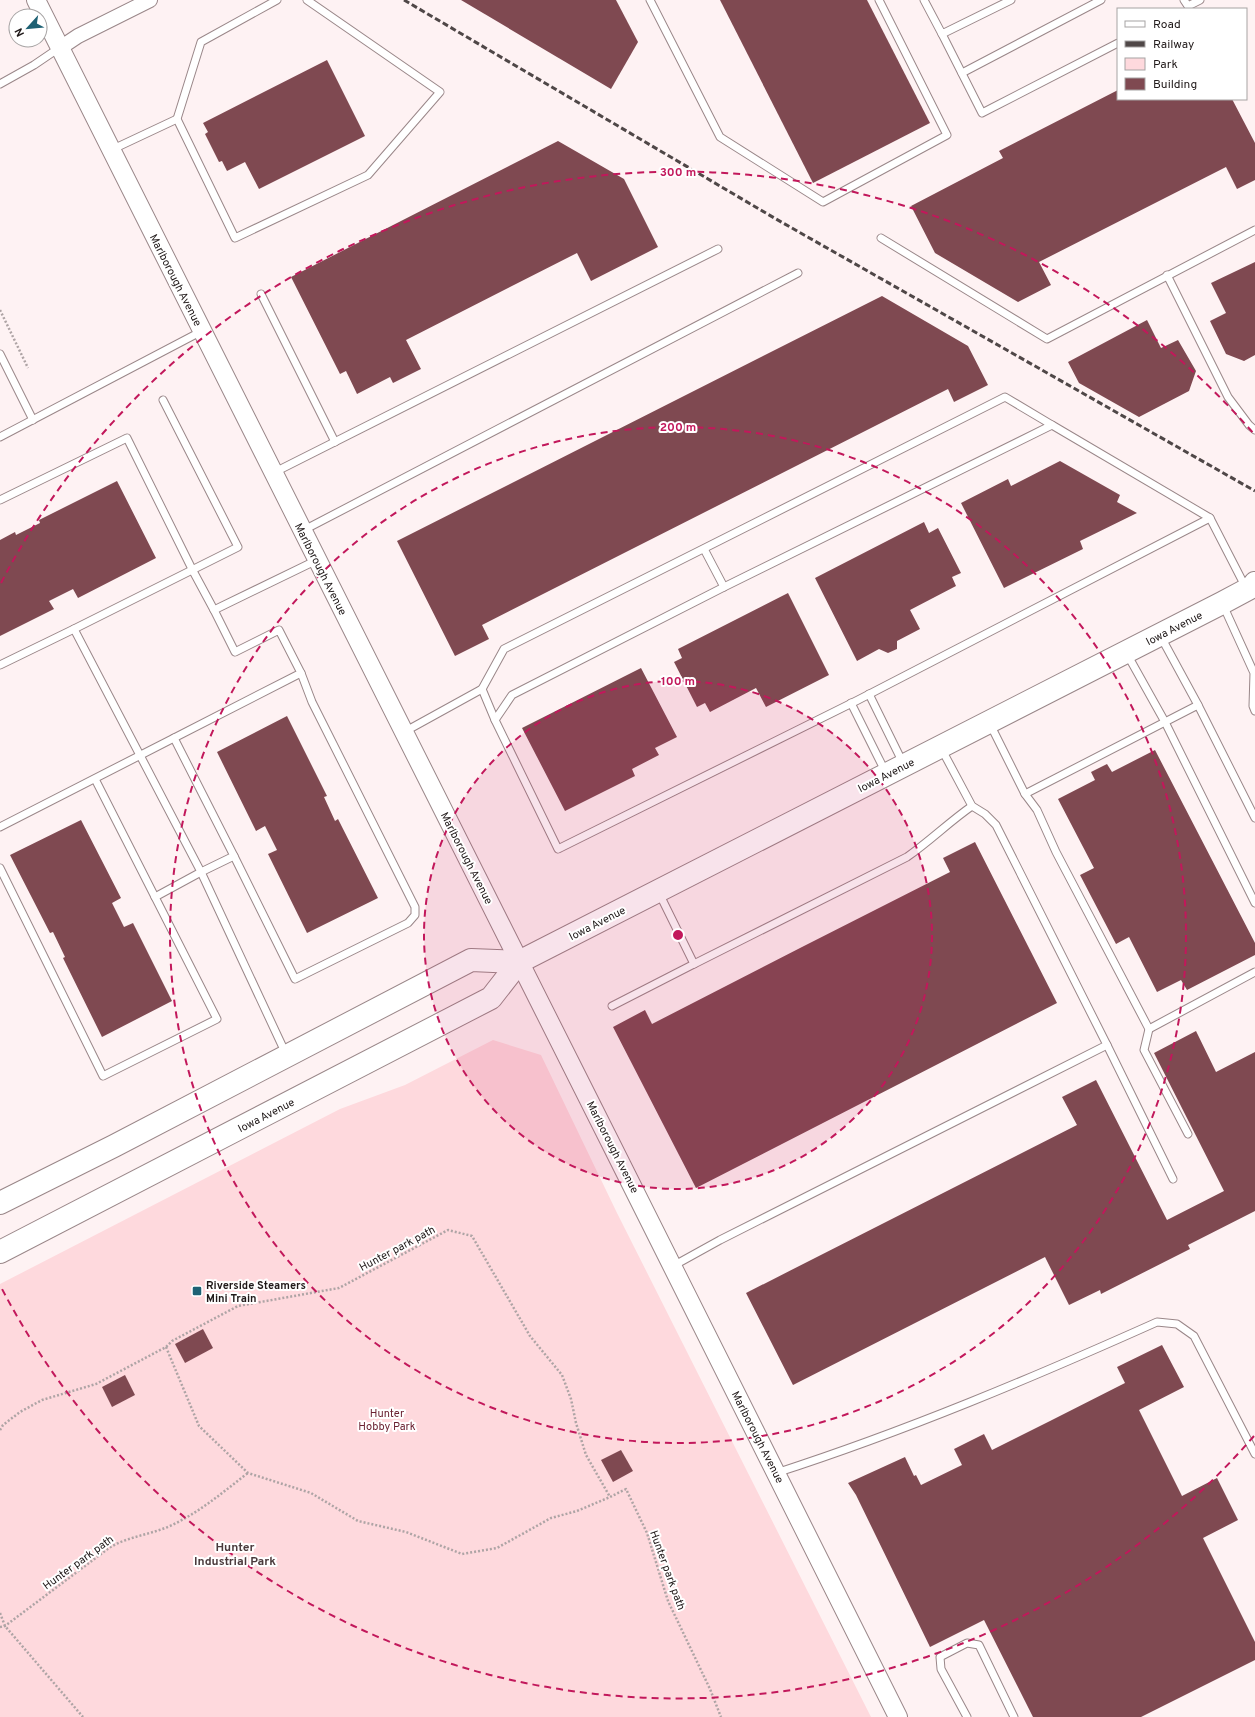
<svg xmlns="http://www.w3.org/2000/svg" width="1255" height="1717" viewBox="0 0 1255 1717" font-family="Overpass,sans-serif">
<style>
.green{fill:#fed9dd}
.building{fill:#7f4951}
.lines{fill:none;stroke-linecap:round;stroke-linejoin:round}
.service-casing{stroke:#9a8789;stroke-width:9}
.minor-casing{stroke:#9a8789;stroke-width:16}
.tertiary-casing{stroke:#9a8789;stroke-width:20}
.primary-casing{stroke:#9a8789;stroke-width:24}
.path{stroke:#aea4a5;stroke-width:2.5;stroke-dasharray:2 2;stroke-linecap:butt}
.service{stroke:#fff;stroke-width:7}
.minor{stroke:#fff;stroke-width:14}
.tertiary{stroke:#fff;stroke-width:18}
.primary{stroke:#fff;stroke-width:22}
.rail{stroke:#4f4747;stroke-width:3;stroke-dasharray:6 3;stroke-linecap:butt}
.ring{fill:none;stroke:#c2185b;stroke-width:2;stroke-dasharray:7 5}
.poi-dot{fill:#1e6174;stroke:#fff;stroke-width:1.5}
.labels{text-anchor:middle;stroke-width:4;stroke-linejoin:round;paint-order:stroke}
.street-label{font-size:11px;fill:#201919;stroke:#fff}
.poi-label{font-size:11px;font-weight:bold;fill:#201919;stroke:#fff;text-anchor:start}
.park-label{font-size:11px;fill:#6a2131;stroke:#fff}
.neighbourhood-label{font-size:12px;font-weight:bold;fill:#4a3a3c;stroke:#fff}
.centre{fill:#c2185b;stroke:#fff;stroke-width:2}
.ring-label{font-size:12px;text-anchor:middle;font-weight:bold;fill:#c2185b;stroke:#fff;stroke-width:4;stroke-linejoin:round;paint-order:stroke}
</style>
<rect width="100%" height="100%" fill="#fef2f3"/>
<path class="green" d="M493,1040L541,1055L617,1213L871,1717H0V1284L340,1109L405,1085Z"/>
<g class="building">
<path d="M461,0H616L638,42L611,89Z"/>
<path d="M720,0H867L930,123L813,183Z"/>
<path d="M327,60L365,136L259,189L245,162L227,171L222,161L219,162L205,134L208,132L203,123Z"/>
<path d="M1118,90V99H1232L1255,143V180L1237,189L1226,167L1039,262L1051,285L1018,302L935,253L911,206L1003,158L999,151Z"/>
<path d="M558,141L624,179L658,247L591,281L577,253L406,340L421,369L393,383L390,377L357,394L346,371L340,374L291,277Z"/>
<path d="M1255,262V355L1244,361L1226,354L1210,321L1226,313L1211,283Z"/>
<path d="M882,296L968,346L988,385L954,402L948,389L482,625L489,639L455,656L397,541Z"/>
<path d="M1147,320L1161,348L1178,340L1196,371L1189,391L1139,417L1079,383L1068,362Z"/>
<path d="M1060,461L1120,495L1117,502L1137,513L1080,541L1083,549L1004,588L961,503L1008,479L1011,486Z"/>
<path d="M117,481L156,558L78,598L73,589L49,601L54,609L0,636V540L15,532L16,535L40,523L39,520Z"/>
<path d="M924,522L929,533L938,528L961,573L952,577L956,586L910,610L920,629L897,641V649L888,653L879,649L857,661L815,578Z"/>
<path d="M788,593L829,675L766,707L756,688L710,712L705,703L697,707L674,662L682,658L678,649Z"/>
<path d="M641,668L677,737L655,748L659,755L632,769L635,776L565,811L522,728Z"/>
<path d="M287,716L327,796L324,797L335,821L338,819L378,898L307,933L268,854L277,850L265,826L256,831L217,752Z"/>
<path d="M1155,750L1255,943V955L1187,990L1181,980L1157,992L1129,937L1116,944L1080,875L1094,868L1058,799L1095,780L1091,772L1107,764L1112,772Z"/>
<path d="M81,820L121,898L112,903L124,927L133,923L172,1001L102,1037L63,958L65,957L53,932L50,933L10,855Z"/>
<path d="M975,842L1057,1003L696,1188L613,1027L645,1010L652,1024L802,947L950,872L943,858Z"/>
<path d="M1196,1031L1216,1072L1255,1052V1211L1188,1245L1190,1249L1101,1294L1100,1290L1069,1305L1045,1257L793,1385L746,1293L1077,1125L1062,1097L1096,1080L1167,1220L1224,1191L1154,1053Z"/>
<path d="M203,1329L213,1348L185,1363L175,1344Z"/>
<path d="M1162,1345L1184,1387L1139,1410L1182,1496L1217,1478L1238,1520L1203,1538L1255,1642V1660L1141,1717H1033L984,1620L930,1647L856,1495L848,1483L905,1457L914,1476L916,1475L921,1485L962,1465L954,1449L984,1434L992,1450L1050,1421L1125,1383L1117,1367Z"/>
<path d="M125,1375L135,1395L112,1407L102,1387Z"/>
<path d="M621,1450L633,1471L613,1482L601,1460Z"/>
</g>
<g class="lines">
<defs>
<g id="service">
<path d="M277,0L201,42L177,119L235,238L368,175L440,92L307,0"/>
<path d="M650,0L720,137L823,202L947,135L879,0"/>
<path d="M924,0L942,34L1011,0"/>
<path d="M1184,0L1188,6L1200,0"/>
<path d="M942,34L982,113L1118,43"/>
<path d="M962,73L1101,0"/>
<path d="M0,84L34,65L59,48"/>
<path d="M111,150L177,119"/>
<path d="M881,238L1047,339L1255,230"/>
<path d="M1167,275L1228,397L1249,425L1255,430"/>
<path d="M261,294L335,442"/>
<path d="M0,354L33,420"/>
<path d="M1052,425L1210,518"/>
<path d="M0,437L202,331"/>
<path d="M273,473L718,249"/>
<path d="M0,500L127,438L193,571L214,610"/>
<path d="M302,531L798,273"/>
<path d="M704,549L724,587"/>
<path d="M1223,605L1254,673L1253,706L1255,711"/>
<path d="M74,629L238,547L163,400"/>
<path d="M1161,637L1198,705"/>
<path d="M1127,654L1165,722L1255,903"/>
<path d="M0,665L74,629L201,872L155,897L217,1019L103,1076L0,868"/>
<path d="M482,689L495,720"/>
<path d="M869,694L903,763"/>
<path d="M851,703L886,773"/>
<path d="M990,724L1025,794L1037,810L1056,852L1149,1029L1144,1050L1188,1134"/>
<path d="M404,732L482,689L504,649L1005,397L1052,425L724,587L512,695L495,720L558,849L858,700L1210,518L1246,588"/>
<path d="M95,779L155,897"/>
<path d="M1025,794L1198,705L1255,818"/>
<path d="M0,827L174,738"/>
<path d="M234,856L295,979L408,923L415,915V907L312,702L301,673"/>
<path d="M659,893L694,964L907,857C930,841 949,822 972,806"/>
<path d="M612,1006L694,964"/>
<path d="M1149,1029L1255,972"/>
<path d="M1107,1045L1173,1179"/>
<path d="M286,1054L201,872L234,856L174,738L301,673L279,630L235,652L214,610L317,560"/>
<path d="M673,1266L720,1240L1107,1045L996,825L985,814L972,806L941,748"/>
<path d="M776,1473C906,1431 1032,1378 1157,1322L1177,1324L1194,1336L1255,1454"/>
<path d="M967,1717L941,1669L940,1657L967,1643L979,1645L1014,1717"/>
</g>
<path id="minor" d="M60,48L78,36L150,0"/>
<path id="tertiary" d="M36,0C323,572 612,1144 898,1717"/>
<g id="primary">
<path d="M0,1203L114,1146L471,960L519,962"/>
<path d="M0,1252L491,998L519,962L1222,603L1252,587L1255,583"/>
</g>
</defs>
<use href="#service" class="service-casing"/>
<use href="#minor" class="minor-casing"/>
<use href="#tertiary" class="tertiary-casing"/>
<use href="#primary" class="primary-casing"/>
<g class="path">
<path d="M0,310L28,368"/>
<path d="M166,1347L199,1426L248,1473L311,1493L358,1521L406,1532L462,1554L497,1548L551,1518L577,1511L610,1497"/>
<path d="M0,1430L3,1425L20,1412L42,1400L96,1384L166,1347L172,1341L238,1306L339,1288L448,1230L472,1236L530,1336L562,1375L571,1399L576,1423L586,1455L610,1497L626,1489L647,1533L668,1601L710,1689L721,1717"/>
<path d="M0,1613L5,1626L83,1717"/>
<path d="M0,1627L5,1626L109,1548C128,1536 151,1535 172,1525C200,1512 223,1492 248,1473"/>
</g>
<use href="#service" class="service"/>
<use href="#minor" class="minor"/>
<use href="#tertiary" class="tertiary"/>
<use href="#primary" class="primary"/>
<path class="rail" d="M404,0L776,219L1255,491"/>
</g>
<circle cx="678" cy="935" r="254" fill="#c2185b" fill-opacity=".12"/>
<g class="ring">
<circle cx="678" cy="935" r="254"/>
<circle cx="678" cy="935" r="508"/>
<path d="M1254 1436A763 763 0 0 1 1 1287M1 583A763 763 0 0 1 1254 434"/>
</g>
<rect class="poi-dot" x="192" y="1286" width="10" height="10" rx="2"/>
<g class="labels">
<g class="street-label">
<text transform="translate(176 280) rotate(63)" y="4">Marlborough Avenue</text>
<text transform="translate(321 569) rotate(63)" y="4">Marlborough Avenue</text>
<text transform="translate(1174 628) rotate(-27)" y="4">Iowa Avenue</text>
<text transform="translate(886 775) rotate(-27)" y="4">Iowa Avenue</text>
<text transform="translate(467 858) rotate(63)" y="4">Marlborough Avenue</text>
<text transform="translate(597 923) rotate(-27)" y="4">Iowa Avenue</text>
<text transform="translate(266 1115) rotate(-27)" y="4">Iowa Avenue</text>
<text transform="translate(613 1147) rotate(63)" y="4">Marlborough Avenue</text>
<text transform="translate(397 1248) rotate(-28)" y="4">Hunter park path</text>
<text transform="translate(758 1437) rotate(63)" y="4">Marlborough Avenue</text>
<text transform="translate(78 1562) rotate(-36)" y="4">Hunter park path</text>
<text transform="translate(668 1570) rotate(70)" y="4">Hunter park path</text>
</g>
<g class="poi-label">
<text x="206" y="1289">Riverside Steamers<tspan x="206" dy="13">Mini Train</tspan></text>
</g>
<g class="park-label">
<text x="387" y="1417">Hunter<tspan x="387" dy="13">Hobby Park</tspan></text>
</g>
<g class="neighbourhood-label">
<text x="235" y="1551">Hunter<tspan x="235" dy="14">Industrial Park</tspan></text>
</g>
</g>
<circle cx="678" cy="935" r="6" class="centre"/>
<g class="ring-label">
<text x="678" y="176">300 m</text>
<text x="678" y="431">200 m</text>
<text x="678" y="685">100 m</text>
</g>
<rect x="1117" y="8" width="130" height="92" fill="#ffffff" stroke="#a6a3a3"/>
<rect x="1125" y="21" width="20" height="6" fill="#ffffff" stroke="#a6a3a3"/>
<text x="1153" y="28" font-size="12" fill="#201919">Road</text>
<rect x="1125" y="41" width="20" height="6" fill="#4f4747" stroke="#a6a3a3"/>
<text x="1153" y="48" font-size="12" fill="#201919">Railway</text>
<rect x="1125" y="58" width="20" height="12" fill="#fed9dd" stroke="#a6a3a3"/>
<text x="1153" y="68" font-size="12" fill="#201919">Park</text>
<rect x="1125" y="78" width="20" height="12" fill="#7f4951" stroke="#a6a3a3"/>
<text x="1153" y="88" font-size="12" fill="#201919">Building</text>
<g transform="translate(28 28) rotate(243)"><circle r="19" fill="#ffffff" stroke="#a6a3a3"/>
<path d="M0-3L7 15L0 10L-7 15Z" fill="#1e6174"/>
<text y="-6" font-size="11" font-weight="bold" text-anchor="middle" fill="#201919">N</text>
</g>
</svg>
